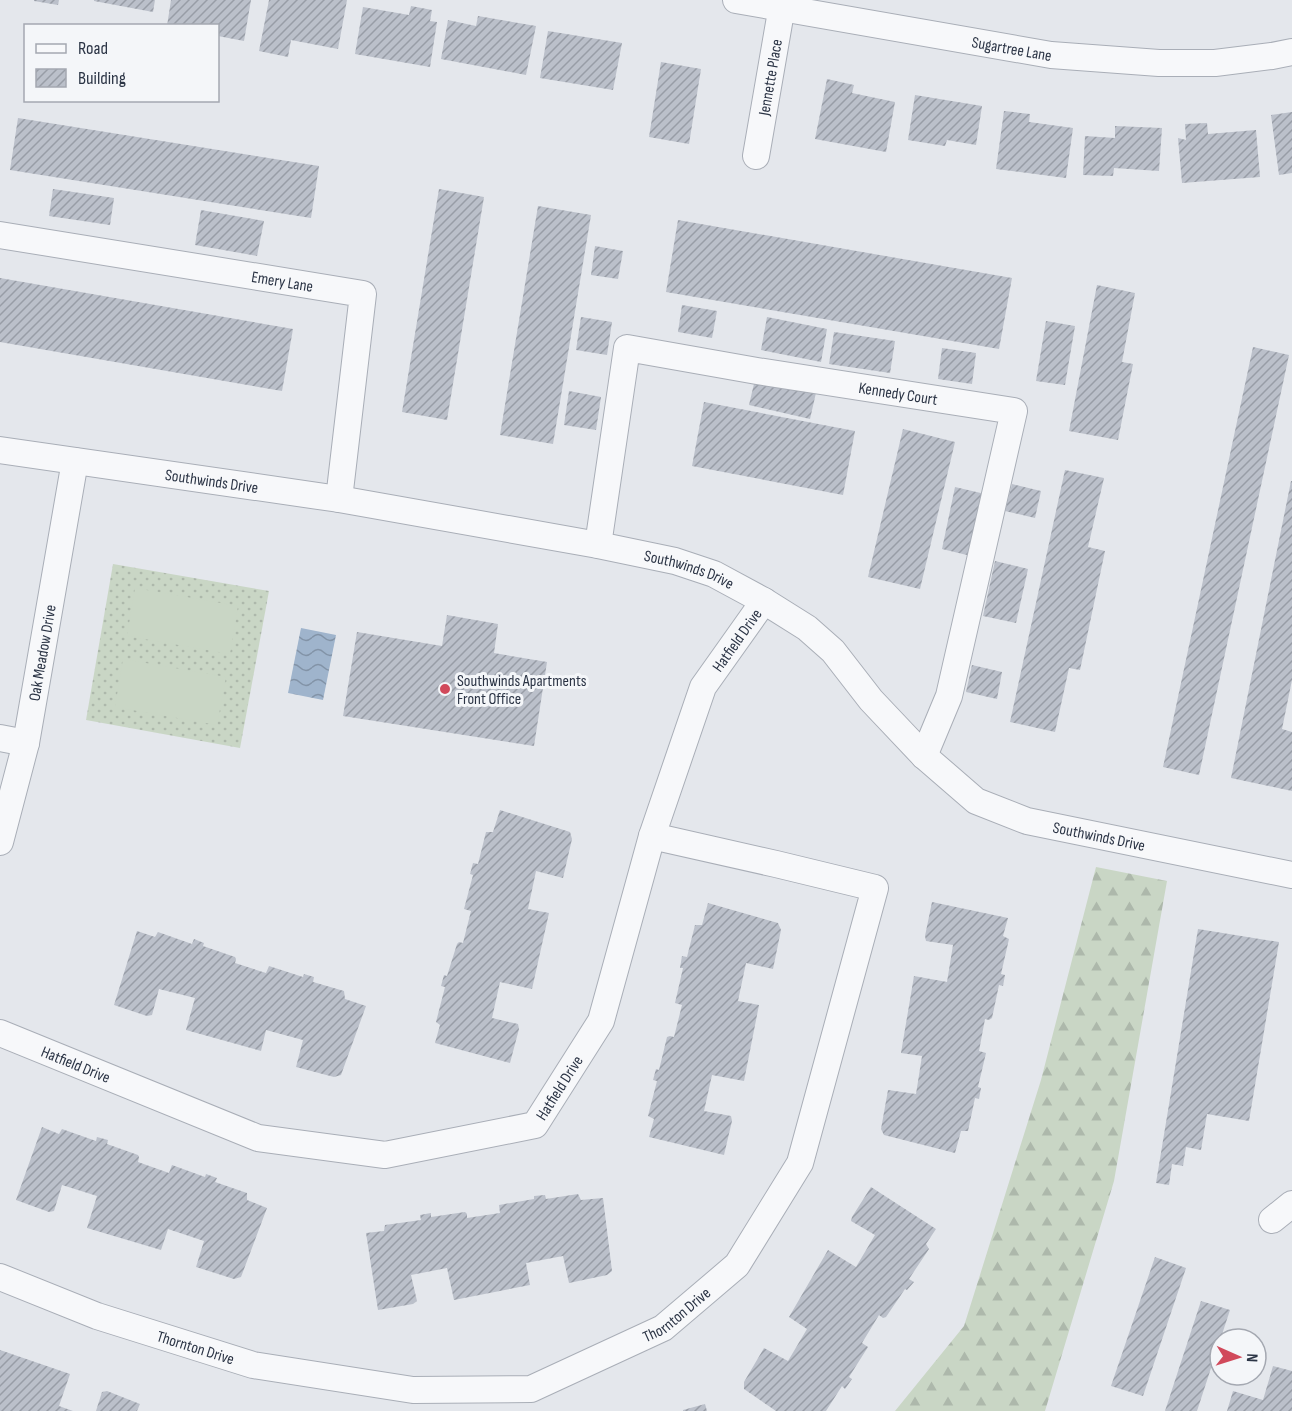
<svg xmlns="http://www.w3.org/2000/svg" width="1292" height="1411" viewBox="0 0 1292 1411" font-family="'Sofia Sans Condensed',sans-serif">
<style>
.grass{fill:url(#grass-dots)}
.forest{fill:url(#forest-firs)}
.pitch{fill:#c9d6c5}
.water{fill:url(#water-waves)}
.building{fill:url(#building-hatch)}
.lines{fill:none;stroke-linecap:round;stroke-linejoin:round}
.minor-casing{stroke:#a9aeb7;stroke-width:28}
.minor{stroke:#f7f8fa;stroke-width:26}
.poi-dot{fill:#d1495b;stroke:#f4f6f9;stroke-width:2}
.labels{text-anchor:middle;stroke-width:6;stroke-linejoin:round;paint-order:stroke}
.street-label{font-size:16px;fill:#2b3445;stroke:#f4f6f9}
.poi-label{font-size:16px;fill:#2b3445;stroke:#f4f6f9;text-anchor:start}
</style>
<defs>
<pattern id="grass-dots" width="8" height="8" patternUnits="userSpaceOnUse" patternTransform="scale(1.5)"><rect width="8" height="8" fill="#c9d6c5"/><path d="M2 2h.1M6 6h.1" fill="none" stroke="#adb8ab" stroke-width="1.8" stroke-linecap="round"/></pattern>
<pattern id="forest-firs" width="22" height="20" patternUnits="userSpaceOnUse" patternTransform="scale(1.5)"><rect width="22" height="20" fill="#c9d6c5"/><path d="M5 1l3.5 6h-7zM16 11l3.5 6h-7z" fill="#adb8ab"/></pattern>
<pattern id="water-waves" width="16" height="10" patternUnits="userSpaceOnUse" patternTransform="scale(1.5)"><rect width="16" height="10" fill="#9fb4cc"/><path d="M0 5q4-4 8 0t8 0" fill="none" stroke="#8293a7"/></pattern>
<pattern id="building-hatch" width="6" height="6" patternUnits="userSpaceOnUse" patternTransform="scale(1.5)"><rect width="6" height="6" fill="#bbc0ca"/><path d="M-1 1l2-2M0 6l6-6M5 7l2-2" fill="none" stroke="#989da6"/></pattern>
</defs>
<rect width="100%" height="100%" fill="#e4e7ec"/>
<path class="grass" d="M113,564L269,591L240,748L86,720Z"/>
<path class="forest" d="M1096,867L1167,881L1114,1181L1045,1411H895L964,1326L1041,1080Z"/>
<g class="pitch">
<path d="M135,588L238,606L230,654L127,636Z"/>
<path d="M123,659L226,677L217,725L115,707Z"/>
</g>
<path class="water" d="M301,628L336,635L323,700L288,693Z"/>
<g class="building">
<path d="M34,0H59L58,5L34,1Z"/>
<path d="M94,0H155L153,12L94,1Z"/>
<path d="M171,0H251L244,41L218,36V26H167Z"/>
<path d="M269,0H347L338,49L291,40L288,57L259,51Z"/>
<path d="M411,6L432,10L430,21L437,22L430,67L355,54L363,7L409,15Z"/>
<path d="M478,16L536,26L526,75L441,59L448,20L476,26Z"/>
<path d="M548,31L622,43L613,90L540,78Z"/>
<path d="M661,62L701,69L689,144L649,137Z"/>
<path d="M827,79L854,85L852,93L895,102L886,152L815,139Z"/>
<path d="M915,95L982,106L976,145L947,140L945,146L908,140Z"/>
<path d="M1004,111L1030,114L1029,122L1073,128L1066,178L996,169Z"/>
<path d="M1292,112V173L1279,175L1271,115Z"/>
<path d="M18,118L319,166L311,218L10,170Z"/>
<path d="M1207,123L1208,134L1256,130L1260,177L1182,183L1178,138L1186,140L1185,124Z"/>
<path d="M1115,126L1162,128L1159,171L1114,168L1113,176L1083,175L1085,136L1115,138Z"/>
<path d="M53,189L114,198L110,225L49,216Z"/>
<path d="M439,189L484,197L447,420L402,412Z"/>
<path d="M538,206L591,215L553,444L500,435Z"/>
<path d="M201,210L264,221L257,256L195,245Z"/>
<path d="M678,220L1012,278L999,349L666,292Z"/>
<path d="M595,246L623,251L618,279L591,275Z"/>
<path d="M0,278L293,329L282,391L0,342Z"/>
<path d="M1097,285L1135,293L1122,362L1133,364L1118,440L1069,431Z"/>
<path d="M682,305L717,311L712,338L678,332Z"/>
<path d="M581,317L612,322L607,355L576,350Z"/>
<path d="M767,317L827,329L821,362L761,350Z"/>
<path d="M1046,321L1075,326L1065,385L1036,381Z"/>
<path d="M834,332L895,341L890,373L829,364Z"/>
<path d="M1253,347L1289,355L1199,775L1163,767Z"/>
<path d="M942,348L976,353L972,384L938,379Z"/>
<path d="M757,371L818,384L810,419L749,405Z"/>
<path d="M569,391L601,397L596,430L564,425Z"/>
<path d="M704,402L855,431L843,495L692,466Z"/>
<path d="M903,429L955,442L920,589L868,577Z"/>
<path d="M1065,470L1104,478L1088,547L1105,551L1080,670L1069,668L1055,732L1010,722Z"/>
<path d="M1291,481H1292V680L1282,729L1292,732V791L1231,778Z"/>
<path d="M1012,484L1041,491L1035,518L1005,511Z"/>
<path d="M955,487L985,494L971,556L942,549Z"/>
<path d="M995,561L1028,569L1016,623L983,616Z"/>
<path d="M447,615L498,624L494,653L547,662L534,746L343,716L357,632L442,646Z"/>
<path d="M972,665L1002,672L997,699L966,692Z"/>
<path d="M500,810L570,832L572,839L563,878L536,871L528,909L549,913L532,989L500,982L492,1018L518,1024L519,1029L510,1063L435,1043L440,1025L436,1022L445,987L441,986L444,975L447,976L457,944L459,942L463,943L471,911L464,909L473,875L470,874L473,863L478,864L486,832H493Z"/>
<path d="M932,902L1008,918L1003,936L1009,939L1001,974L1005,975L1003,986L999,985L992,1018L989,1020L985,1019L979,1051L986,1053L978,1087L981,1088L979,1099L975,1098L968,1131H961L955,1153L884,1135L881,1129L888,1090L916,1094L922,1056L901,1053L914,976L947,982L953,945L926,941L925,936Z"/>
<path d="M708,903L778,923L781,930L773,969L746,963L738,1001L759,1005L744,1081L712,1075L704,1111L731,1116L732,1121L724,1155L649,1137L654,1119L648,1116L657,1081L653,1080L656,1069L659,1070L667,1037L670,1036L674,1037L682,1005L675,1003L683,968H680L682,956L687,957L695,925H702Z"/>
<path d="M1198,929L1279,942L1249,1121L1207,1114L1201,1150L1186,1147L1183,1166L1172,1164L1169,1185L1156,1183Z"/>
<path d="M137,931L155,937L158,932L192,944L194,939L204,943L203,946L235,957L236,959L235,963L266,973L269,966L303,977L304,974L314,977L313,982L344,991L345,999L366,1006L341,1075L334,1077L296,1067L303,1040L266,1030L261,1051L186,1030L195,998L159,989L152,1015L147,1016L114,1005Z"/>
<path d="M42,1127L59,1134L62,1129L96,1141L97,1137L108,1140L107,1144L138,1155L139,1157L138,1162L169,1173L172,1165L205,1177L206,1174L217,1178L215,1182L247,1193V1200L267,1208L241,1277L234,1279L196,1267L204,1241L168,1229L161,1250L87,1228L97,1196L62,1185L54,1211L49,1212L16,1200Z"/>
<path d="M871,1187L936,1229L926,1244L929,1249L909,1279L914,1282L907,1290L905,1289L886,1317L883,1318L879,1315L862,1343L868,1347L849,1377L852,1379L845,1389L842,1386L826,1411H776L744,1389V1382L764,1348L788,1361L807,1329L789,1317L828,1250L856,1267L875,1235L851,1221L852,1217Z"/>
<path d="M578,1194L581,1200L603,1198L612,1271L607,1275L569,1283L563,1256L526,1263L530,1285L454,1300L447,1268L411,1275L417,1301L413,1304L378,1310L366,1233L384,1231L385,1225L421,1220L420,1215L431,1213V1217L465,1212L467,1214V1218L500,1213L499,1205L534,1199V1196L545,1195L546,1199Z"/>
<path d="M1155,1257L1186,1268L1143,1396L1111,1386Z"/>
<path d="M1201,1301L1230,1310L1197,1411H1165Z"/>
<path d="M0,1350L70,1374L59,1406L73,1411H0Z"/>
<path d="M1273,1366L1292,1371V1411H1227L1233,1391L1263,1400Z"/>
<path d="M107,1391L140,1404L137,1411H96L102,1392Z"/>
<path d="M705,1404L707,1411H683V1410Z"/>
</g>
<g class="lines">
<defs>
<g id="minor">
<path id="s1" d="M736,0L1051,55L1159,63H1215L1272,56L1292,52"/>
<path id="s2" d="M756,156L783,0"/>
<path id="s3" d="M0,235L363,294L339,499"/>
<path id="s4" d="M0,450L339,499L598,545L675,561L714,574L764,601L807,628L833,651L871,700L924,756L976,801L1027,821L1292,875"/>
<path id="s5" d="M598,545L627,348L757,371L1014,411L949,696L924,756"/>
<path d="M0,738L26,743"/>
<path id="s6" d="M0,842L26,743L75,461"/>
<path id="s7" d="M0,1033L258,1138L385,1155L535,1125L601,1021L652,836L703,687L764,601"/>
<path d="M1272,1220L1292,1204"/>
<path id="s8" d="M0,1277L97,1316L253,1365L413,1390L531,1389L663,1328L737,1265L800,1163L875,888L776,864L652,836"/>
</g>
</defs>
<use href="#minor" class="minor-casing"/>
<use href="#minor" class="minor"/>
</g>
<circle class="poi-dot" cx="445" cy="689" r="6"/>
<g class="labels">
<g class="street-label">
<text dy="6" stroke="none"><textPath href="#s1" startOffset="280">Sugartree Lane</textPath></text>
<text dy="6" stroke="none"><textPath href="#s2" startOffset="80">Jennette Place</textPath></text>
<text dy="6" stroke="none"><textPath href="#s3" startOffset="286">Emery Lane</textPath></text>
<text dy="6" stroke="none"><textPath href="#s5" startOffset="474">Kennedy Court</textPath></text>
<text dy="6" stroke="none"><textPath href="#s4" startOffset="214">Southwinds Drive</textPath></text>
<text dy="6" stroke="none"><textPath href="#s4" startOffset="700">Southwinds Drive</textPath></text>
<text dy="6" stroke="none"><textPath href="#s7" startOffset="1090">Hatfield Drive</textPath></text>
<text dy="6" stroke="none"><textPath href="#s6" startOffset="194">Oak Meadow Drive</textPath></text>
<text dy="6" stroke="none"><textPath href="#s4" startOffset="1204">Southwinds Drive</textPath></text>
<text dy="6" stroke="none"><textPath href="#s7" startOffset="82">Hatfield Drive</textPath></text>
<text dy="6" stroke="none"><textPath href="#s7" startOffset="604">Hatfield Drive</textPath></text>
<text dy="6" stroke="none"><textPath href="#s8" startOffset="712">Thornton Drive</textPath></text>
<text dy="6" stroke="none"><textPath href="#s8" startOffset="208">Thornton Drive</textPath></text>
</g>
<g class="poi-label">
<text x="457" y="686">Southwinds Apartments<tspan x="457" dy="18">Front Office</tspan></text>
</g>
</g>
<rect x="24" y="24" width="195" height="78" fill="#f4f6f9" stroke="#a4a8b1" stroke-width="1.5"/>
<rect x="36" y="44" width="30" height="9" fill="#f7f8fa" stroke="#a4a8b1" stroke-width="1.5"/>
<text x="78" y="54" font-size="18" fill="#2b3445">Road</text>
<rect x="36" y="69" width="30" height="18" fill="url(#building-hatch)" stroke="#a4a8b1" stroke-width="1.5"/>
<text x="78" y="84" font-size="18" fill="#2b3445">Building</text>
<g transform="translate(1238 1357) rotate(93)"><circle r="28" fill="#f4f6f9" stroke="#a4a8b1" stroke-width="1.5"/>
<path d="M0-4.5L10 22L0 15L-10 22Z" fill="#d1495b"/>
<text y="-9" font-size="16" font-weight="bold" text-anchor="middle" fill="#2b3445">N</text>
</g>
</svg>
